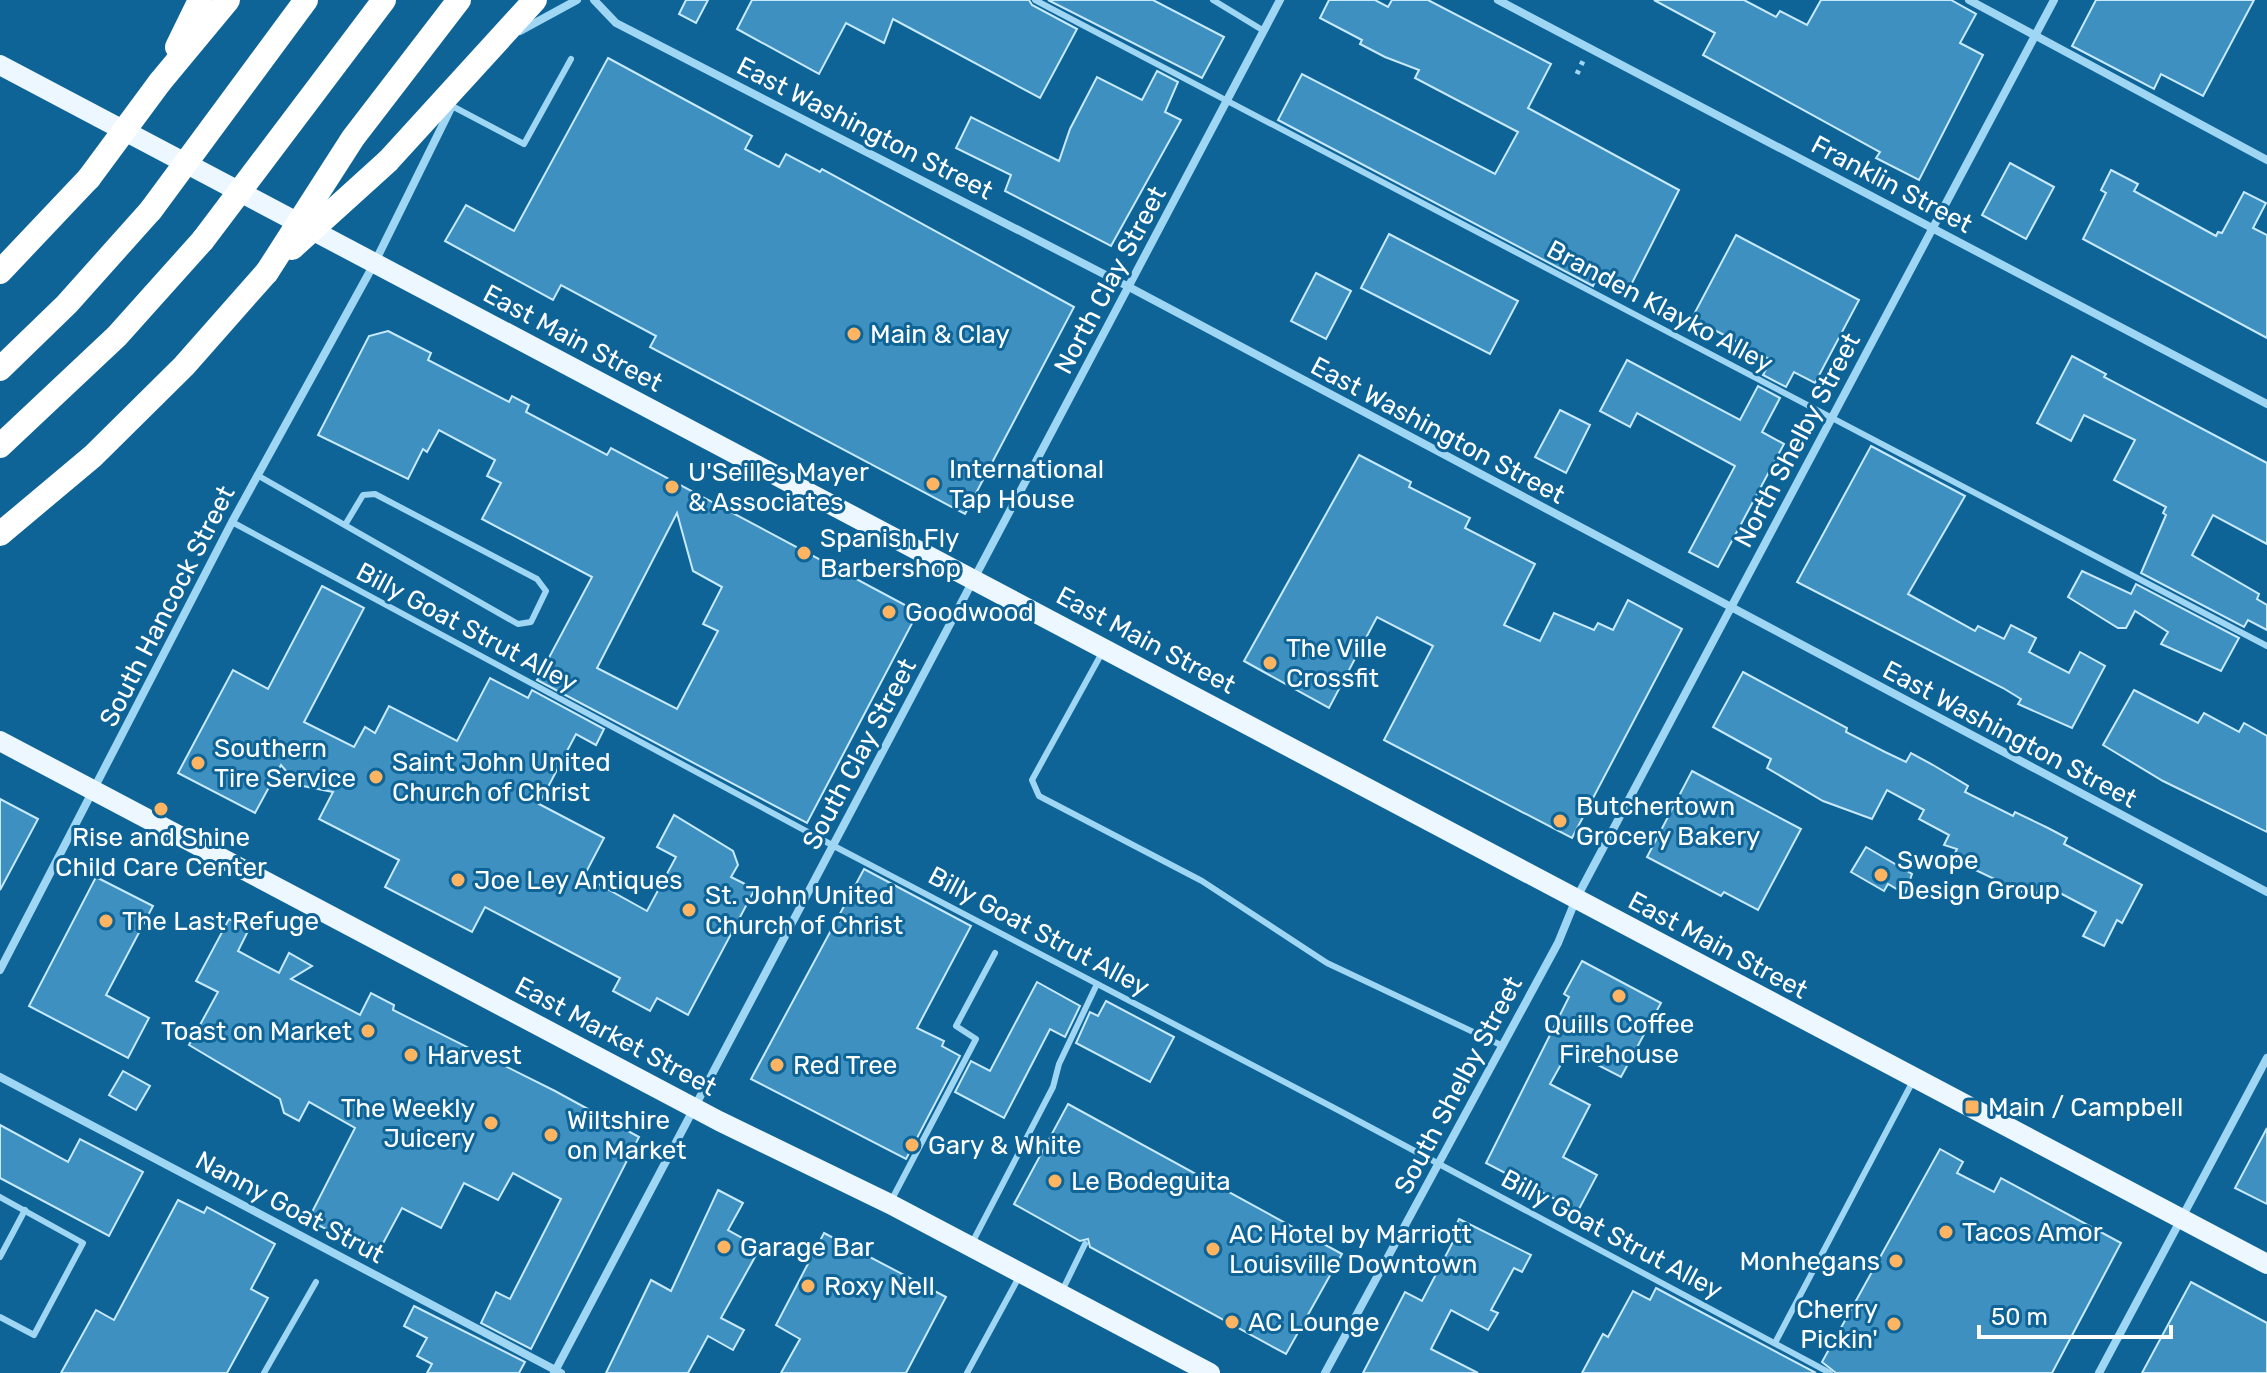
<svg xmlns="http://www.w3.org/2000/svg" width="2267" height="1373" viewBox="0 0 2267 1373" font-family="Rubik,sans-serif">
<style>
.building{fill:#3d90c0;stroke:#c7eafe;stroke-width:2;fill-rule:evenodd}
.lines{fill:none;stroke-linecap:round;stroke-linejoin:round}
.path{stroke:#9fd6f4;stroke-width:5;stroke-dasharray:4 6;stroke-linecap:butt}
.lane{stroke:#9fd6f4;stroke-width:6}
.street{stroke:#9fd6f4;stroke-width:8}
.primary{stroke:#ecf7ff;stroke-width:20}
.highway{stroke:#fff;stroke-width:24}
.highway-bridge{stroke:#fff;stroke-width:24}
.poi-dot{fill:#ffb462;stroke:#0f6497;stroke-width:3}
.labels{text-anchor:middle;stroke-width:6;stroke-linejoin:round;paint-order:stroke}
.street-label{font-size:26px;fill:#fff;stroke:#0f6497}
.poi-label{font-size:26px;fill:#fff;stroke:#0f6497;text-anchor:start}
</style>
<rect width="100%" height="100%" fill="#0f6497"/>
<g class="building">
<path d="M686,0H708L696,23L679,14Z"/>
<path d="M752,0H1029L1032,5L1077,29L1040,98L893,19L884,43L846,23L819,74L737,29Z"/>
<path d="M1048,0H1153L1224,37L1202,78Z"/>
<path d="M1329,0H1375L1388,7L1392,0H1428L1551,64L1528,108L1679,190L1627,293L1597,277L1593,286L1278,120L1302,74L1495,174L1518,132L1415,78L1419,70L1385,57L1360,44L1362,40L1320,18Z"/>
<path d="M1654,0H1744L1776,17L1780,11L1807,25L1821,0H1951L1976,14L1960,43L1983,55L1919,180L1876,158L1880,152L1703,55L1715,33Z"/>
<path d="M2096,0H2254L2203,96L2161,74L2154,89L2072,46Z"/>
<path d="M608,58L752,136L745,149L779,167L786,154L820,172L822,169L1074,307L965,514L650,347L656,336L561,285L553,300L445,241L466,205L514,231Z"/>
<path d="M1157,71L1178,82L1165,112L1181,120L1111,246L1005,191L1011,175L956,148L971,117L1059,161L1070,129L1097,77L1142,100Z"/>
<path d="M2010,163L2054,187L2026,239L1982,215Z"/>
<path d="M2111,170L2138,184L2134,191L2216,236L2218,232L2222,233L2244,192L2266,203L2253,228L2267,235V338L2083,239L2106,193L2101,190Z"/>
<path d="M1389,234L1518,301L1490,354L1361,288Z"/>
<path d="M1736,235L1859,300L1815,383L1794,372L1786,387L1763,375L1771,360L1692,318Z"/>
<path d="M1316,273L1351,291L1326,339L1291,321Z"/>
<path d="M388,331L431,353L428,360L509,402L512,396L529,405L526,412L607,455L611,448L918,612L807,823L537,680L592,577L482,519L501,483L487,476L495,460L439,430L427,452L423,449L408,479L318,435L369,336ZM677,513L693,571L722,587L703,624L718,631L677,709L597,668Z"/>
<path d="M2072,356L2106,374L2104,377L2267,463V544L2213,515L2192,555L2259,594L2257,599L2267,605V630L2248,620L2244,627L2141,573L2166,515L2163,513L2166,507L2114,480L2135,440L2084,415L2071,441L2037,423Z"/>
<path d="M1627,360L1740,420L1758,386L1780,398L1762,432L1784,444L1718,567L1689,552L1735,466L1637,413L1630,427L1600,411Z"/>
<path d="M1560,410L1590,425L1566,473L1535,457Z"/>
<path d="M1871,446L1965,496L1908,594L1975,631L1978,626L2004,639L2011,625L2036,638L2029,652L2069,673L2080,652L2105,666L2072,728L2018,704L2021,699L2003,688L1797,582Z"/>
<path d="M1359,455L1411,482L1409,487L1470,518L1465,528L1535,564L1504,625L1540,641L1554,613L1594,630L1598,623L1613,630L1628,600L1682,629L1572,838L1384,740L1433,646L1377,617L1329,708L1244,661Z"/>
<path d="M2082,571L2131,594L2136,584L2239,638L2221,671L2161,644L2168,632L2135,611L2126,628H2118L2068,597Z"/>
<path d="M322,586L364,608L304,722L354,747L365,727L375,733L389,706L457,741L490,678L528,698L532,690L604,729L596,745L576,734L539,804L604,838L584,876L647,911L676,857L657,847L674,815L733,851L738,865L731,877L755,889L688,1015L657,998L650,1011L613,991L620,978L485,907L472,932L385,887L399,860L319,819L333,792L298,785L281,765L255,813L178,773L233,670L268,689Z"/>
<path d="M1743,672L1847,728L1846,732L1885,752L1906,762L1911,753L1933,765L1968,786L1965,792L2013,816L2015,812L2048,828L2067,838L2064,844L2142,885L2122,923L2117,920L2104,946L2083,936L2096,912L2041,883L2035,898L1952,859L1957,849L1944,845L1949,835L1919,819L1924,810L1887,790L1872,819L1823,801L1767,768L1771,759L1713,727Z"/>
<path d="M2134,690L2198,723L2204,713L2239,732L2244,723L2267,736V832L2163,781L2103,745Z"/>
<path d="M1692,771L1801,829L1758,910L1724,892L1721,896L1647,857Z"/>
<path d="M0,799L38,819L0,890Z"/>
<path d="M1866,847L1912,874L1905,894L1888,884L1884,891L1851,872Z"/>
<path d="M864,869L971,926L917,1028L944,1041L942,1046L960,1056L906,1159L751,1079Z"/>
<path d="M96,877L153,906L106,995L149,1018L128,1058L29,1006Z"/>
<path d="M229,919L249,929L238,951L279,973L289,953L312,966L291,979L360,1015L371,993L394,1005L393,1010L555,1091L639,1137L531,1349L481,1323L496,1292L510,1299L561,1199L513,1173L498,1200L464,1183L441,1228L402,1208L380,1249L338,1227L334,1233L308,1220L355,1128L309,1102L299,1121L284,1113L280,1099L189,1045L218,992L196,981Z"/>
<path d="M1582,961L1661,1003L1621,1077L1569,1050L1550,1084L1590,1105L1563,1157L1597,1175L1578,1211L1486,1163L1569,997L1564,994Z"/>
<path d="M1037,982L1080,1006L1065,1037L1050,1029L1004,1118L955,1092L971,1061L990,1071Z"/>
<path d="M1106,1001L1174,1037L1150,1082L1076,1043L1090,1012L1098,1016Z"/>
<path d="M123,1071L150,1086L136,1110L109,1095Z"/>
<path d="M1068,1104L1342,1254L1286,1354L1090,1247L1088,1239L1080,1241L1014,1204Z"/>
<path d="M0,1125L68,1162L80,1139L143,1172L109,1236L0,1178Z"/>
<path d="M2267,1128V1204L2235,1188Z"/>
<path d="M1940,1149L1963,1162L1957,1173L1994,1192L2001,1178L2121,1243L2052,1373H1836L1822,1362Z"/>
<path d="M718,1190L743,1203L728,1230L760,1248L721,1318L744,1330L733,1350L708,1336L688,1373H606L651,1280L671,1291Z"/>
<path d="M178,1200L204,1213L207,1207L275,1244L251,1289L268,1298L227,1373H61L96,1310L114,1320Z"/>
<path d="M1459,1219L1531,1255L1522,1272L1514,1268L1491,1310L1498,1313L1488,1330L1451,1310L1431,1349L1478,1373H1363L1405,1292L1422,1301L1455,1238L1451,1236Z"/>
<path d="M824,1233L946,1297L906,1373H781L800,1339L776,1325Z"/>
<path d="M2191,1282L2267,1323V1373H2142Z"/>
<path d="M1656,1288L1684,1303L1816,1373H1582L1603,1334L1608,1337L1633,1291L1650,1300Z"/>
<path d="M414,1306L525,1362L519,1373H427L432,1364L417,1356L427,1338L404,1326Z"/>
</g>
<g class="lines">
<path class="path" d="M1577,74L1583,61"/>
<g class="lane">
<path d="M1035,0L2267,646"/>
<path d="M1213,0L1264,31"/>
<path d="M452,106L524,144L571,59"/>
<path d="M257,475L518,624L531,622L546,591L537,579L375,494L363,495L345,525"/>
<path d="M232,522L832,845L1338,1110L1830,1373"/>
<path d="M1103,651L1032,780L1039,796L1202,881L1327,963L1503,1046"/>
<path d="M0,1197L83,1243L34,1335L0,1317"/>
<path d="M891,1201L976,1039L956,1026L995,953"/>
<path d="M972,1243L1053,1087L1059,1064L1097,984"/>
<path d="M0,1257L25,1210"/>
<path d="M1062,1291L1085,1244"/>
<path d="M1775,1343L1913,1081"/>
<path d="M264,1373L316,1282"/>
<path d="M967,1373L1019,1277"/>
</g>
<g class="street">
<path d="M594,0L616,23L1129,287L2267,892"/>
<path d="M1498,0L2267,404"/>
<path d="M1969,0L2267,160"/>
<path d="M520,31L577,0"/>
<path d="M0,970L232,522L374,264L452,106"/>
<path d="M0,1077L561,1373"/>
<path d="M554,1373L1280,0"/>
<path d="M1325,1373L1558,943L1576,899L2054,0"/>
<path d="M2099,1373L2267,1058"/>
</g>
<g class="primary">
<path d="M0,65L2267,1264"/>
<path d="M0,741L719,1121L890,1204L1210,1373"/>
</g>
<g class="highway">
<path d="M177,47L200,0"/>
<path d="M160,82L228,0"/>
<path d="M388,161L535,0"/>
<path d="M0,272L89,178"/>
<path d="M0,369L67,304L151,210"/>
<path d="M0,446L117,336L203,240"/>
<path d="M0,534L93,456L184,366L267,272"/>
</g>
<g class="highway-bridge">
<path d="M89,178L160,82"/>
<path d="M151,210L306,0"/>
<path d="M203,240L384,0"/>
<path d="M292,248L388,161"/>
<path d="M267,272L353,138L459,0"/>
</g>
</g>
<g class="poi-dot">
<circle cx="854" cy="334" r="8"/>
<circle cx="933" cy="484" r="8"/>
<circle cx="672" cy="487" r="8"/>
<circle cx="804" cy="553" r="8"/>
<circle cx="889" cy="612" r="8"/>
<circle cx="1270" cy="663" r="8"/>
<circle cx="198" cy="763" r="8"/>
<circle cx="376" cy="777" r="8"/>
<circle cx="161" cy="809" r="8"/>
<circle cx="1560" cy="821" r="8"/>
<circle cx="1881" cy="875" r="8"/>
<circle cx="458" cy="880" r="8"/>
<circle cx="689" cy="910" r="8"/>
<circle cx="106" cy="921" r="8"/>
<circle cx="1619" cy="996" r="8"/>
<circle cx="368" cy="1031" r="8"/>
<circle cx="411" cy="1055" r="8"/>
<circle cx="777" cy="1065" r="8"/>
<rect x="1964" y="1099" width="16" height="16" rx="4"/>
<circle cx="491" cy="1123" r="8"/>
<circle cx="551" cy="1135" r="8"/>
<circle cx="912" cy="1145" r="8"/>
<circle cx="1055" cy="1181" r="8"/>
<circle cx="1946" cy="1232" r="8"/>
<circle cx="724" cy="1247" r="8"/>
<circle cx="1213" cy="1249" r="8"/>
<circle cx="1896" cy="1261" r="8"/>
<circle cx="808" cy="1286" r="8"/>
<circle cx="1232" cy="1322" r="8"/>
<circle cx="1894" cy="1324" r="8"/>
</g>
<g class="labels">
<g class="street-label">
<text transform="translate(865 128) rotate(27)" y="9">East Washington Street</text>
<text transform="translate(1892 184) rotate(28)" y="9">Franklin Street</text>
<text transform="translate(1110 280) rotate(-62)" y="9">North Clay Street</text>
<text transform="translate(1660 306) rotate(28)" y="9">Branden Klayko Alley</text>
<text transform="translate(573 338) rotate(28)" y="9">East Main Street</text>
<text transform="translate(1438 430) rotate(28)" y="9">East Washington Street</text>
<text transform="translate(1797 440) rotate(-62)" y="9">North Shelby Street</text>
<text transform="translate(167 606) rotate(-63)" y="9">South Hancock Street</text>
<text transform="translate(467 627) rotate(28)" y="9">Billy Goat Strut Alley</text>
<text transform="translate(1146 640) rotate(28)" y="9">East Main Street</text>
<text transform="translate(2010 734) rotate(28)" y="9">East Washington Street</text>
<text transform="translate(859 754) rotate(-62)" y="9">South Clay Street</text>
<text transform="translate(1039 931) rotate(28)" y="9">Billy Goat Strut Alley</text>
<text transform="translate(1718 945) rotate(28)" y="9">East Main Street</text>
<text transform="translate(616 1036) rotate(28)" y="9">East Market Street</text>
<text transform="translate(1458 1085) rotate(-62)" y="9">South Shelby Street</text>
<text transform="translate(290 1207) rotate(28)" y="9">Nanny Goat Strut</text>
<text transform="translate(1612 1234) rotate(28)" y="9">Billy Goat Strut Alley</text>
</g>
<g class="poi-label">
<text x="870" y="343">Main &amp; Clay</text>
<text x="949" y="478">International<tspan x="949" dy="30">Tap House</tspan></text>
<text x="688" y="481">U'Seilles Mayer<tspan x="688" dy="30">&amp; Associates</tspan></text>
<text x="820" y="547">Spanish Fly<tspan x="820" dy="30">Barbershop</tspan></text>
<text x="905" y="621">Goodwood</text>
<text x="1286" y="657">The Ville<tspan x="1286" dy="30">Crossfit</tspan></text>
<text x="214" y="757">Southern<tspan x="214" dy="30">Tire Service</tspan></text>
<text x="392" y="771">Saint John United<tspan x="392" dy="30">Church of Christ</tspan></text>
<text x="1576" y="815">Butchertown<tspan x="1576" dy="30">Grocery Bakery</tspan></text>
<text x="161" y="846" text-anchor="middle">Rise and Shine<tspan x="161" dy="30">Child Care Center</tspan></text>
<text x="1897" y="869">Swope<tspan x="1897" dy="30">Design Group</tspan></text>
<text x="474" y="889">Joe Ley Antiques</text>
<text x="705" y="904">St. John United<tspan x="705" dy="30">Church of Christ</tspan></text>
<text x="122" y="930">The Last Refuge</text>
<text x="1619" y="1033" text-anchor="middle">Quills Coffee<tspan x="1619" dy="30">Firehouse</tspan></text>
<text x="352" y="1040" text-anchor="end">Toast on Market</text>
<text x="427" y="1064">Harvest</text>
<text x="793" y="1074">Red Tree</text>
<text x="1988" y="1116">Main / Campbell</text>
<text x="475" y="1117" text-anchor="end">The Weekly<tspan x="475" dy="30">Juicery</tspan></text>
<text x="567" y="1129">Wiltshire<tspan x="567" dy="30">on Market</tspan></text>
<text x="928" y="1154">Gary &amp; White</text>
<text x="1071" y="1190">Le Bodeguita</text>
<text x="1962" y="1241">Tacos Amor</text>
<text x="1229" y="1243">AC Hotel by Marriott<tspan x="1229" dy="30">Louisville Downtown</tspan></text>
<text x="740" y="1256">Garage Bar</text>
<text x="1880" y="1270" text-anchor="end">Monhegans</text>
<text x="824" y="1295">Roxy Nell</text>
<text x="1878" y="1318" text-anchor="end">Cherry<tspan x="1878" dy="30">Pickin'</tspan></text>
<text x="1248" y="1331">AC Lounge</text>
</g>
</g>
<path d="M1979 1325v12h192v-12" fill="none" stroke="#ffffff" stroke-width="4"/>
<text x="1991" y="1325" font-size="24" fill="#ffffff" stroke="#0f6497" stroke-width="6" paint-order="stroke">50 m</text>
</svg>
